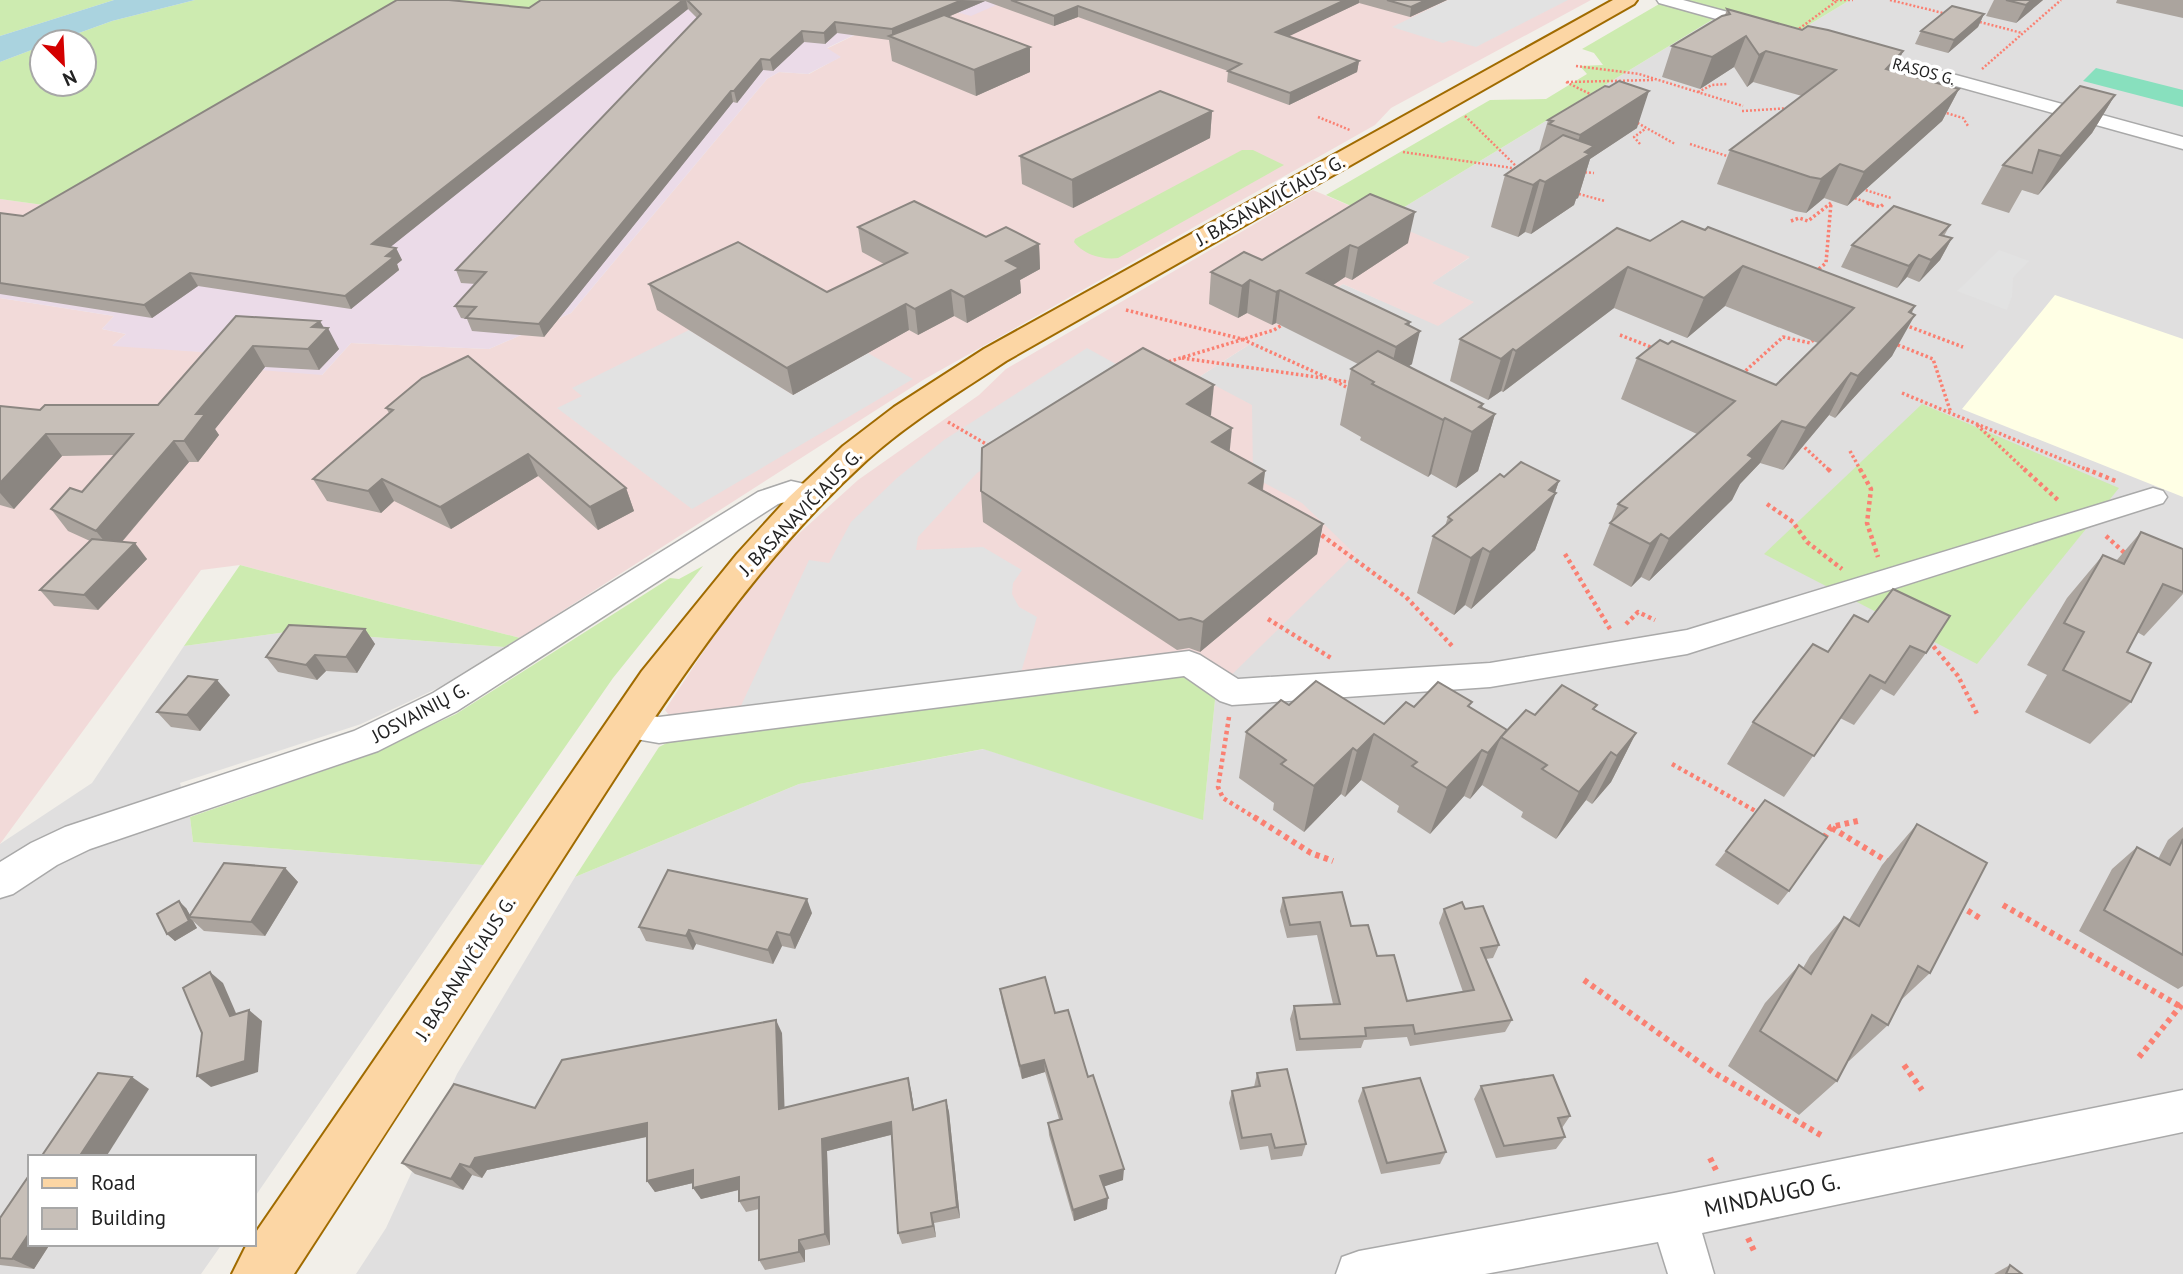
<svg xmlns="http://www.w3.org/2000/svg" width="2183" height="1274" viewBox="0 0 2183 1274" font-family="'PT Sans',sans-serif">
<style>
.residential{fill:#e0dfdf}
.commercial{fill:#f2dad9}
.industrial{fill:#ebdbe8}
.education{fill:#ffffe5}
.grass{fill:#cdebb0}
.pitch{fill:#88e0be}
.parking{fill:#e2e2e2}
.water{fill:#aad3df}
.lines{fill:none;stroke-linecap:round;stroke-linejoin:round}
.minor-casing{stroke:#a9a9a9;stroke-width:3}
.major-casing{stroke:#a06b00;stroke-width:4}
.path-far3{stroke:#fa8072;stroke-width:2.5;stroke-dasharray:2 2;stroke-linecap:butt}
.path-far2{stroke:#fa8072;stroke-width:3.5;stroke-dasharray:2.5 2.5;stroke-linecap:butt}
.path-far1{stroke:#fa8072;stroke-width:4.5;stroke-dasharray:3.5 3.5;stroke-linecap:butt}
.path{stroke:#fa8072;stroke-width:6;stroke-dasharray:4.5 4.5;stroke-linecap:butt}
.minor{fill:#fff;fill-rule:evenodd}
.major{fill:#fcd6a4;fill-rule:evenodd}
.wall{fill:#aba49e}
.shaded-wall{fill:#8b8681}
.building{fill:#c7bfb8;stroke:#8b8681;stroke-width:2}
.labels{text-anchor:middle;stroke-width:7;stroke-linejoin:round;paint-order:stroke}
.far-street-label{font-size:16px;fill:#222;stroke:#fff}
.street-label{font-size:19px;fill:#222;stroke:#fff}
.near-street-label{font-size:23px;fill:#222;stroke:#fff}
</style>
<rect width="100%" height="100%" fill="#f2efe9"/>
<g class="residential">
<path d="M1850,0H2183V1274H356L386,1228L457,1074L575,877L799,784L984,749L1203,819L1216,690L1253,477L1199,377L1343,284L1438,325L1473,302L1431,283L1469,258L1383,220L1720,15L1792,35Z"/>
<path d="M294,631L504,647L440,687L361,724L180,783L190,817L193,842L483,865L254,1198V1157H30V1244H222L201,1274H0V844L92,783L184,646Z"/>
</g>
<g class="commercial">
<path d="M1008,0H1591L1391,108L1375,125L923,380L520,638L240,565L201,570L0,844V298L114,316L102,329L126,334L113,345L274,357L322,375L351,343L489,349L571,313L767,79L779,72L809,74L840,57L826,49L921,3Z"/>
<path d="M1313,190L1470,257L1432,283L1474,302L1438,326L1343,284L1199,377L1252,405L1253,477L1302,503L1355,554L1216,690L684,734L665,710L723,622L783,548L858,480L979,395L1006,369Z"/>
<path d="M0,199L58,207L0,242Z"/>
</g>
<path class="industrial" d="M548,0H1008L971,16L921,3L827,48L841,57L808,74L779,72L767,79L571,313L489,349L351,343L322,375L260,370L273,357L112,346L126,334L102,329L114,316L0,298V242Z"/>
<path class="education" d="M2055,295L2183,339V497L1962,409Z"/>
<g class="grass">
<path d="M0,0H114L0,36Z"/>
<path d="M195,0H548L524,15L58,207L0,199V62L42,46V84H84V42H54L112,21Z"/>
<path d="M1666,0H1850L1792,35L1720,15L1383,220L1326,195L1490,100L1546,99L1587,74L1580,66L1603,65L1594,53L1582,49Z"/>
<path d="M1242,150H1253L1284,165L1118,258C1103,260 1084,255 1074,242L1075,239Z"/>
<path d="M1922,404L2119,488L1977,664L1764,554Z"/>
<path d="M240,565L520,638L504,647L294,631L184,646Z"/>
<path d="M703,566L613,678L483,865L193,842L190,817L366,756L456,714L670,578L679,579Z"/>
<path d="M1180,669L1216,690L1203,820L983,749L799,784L575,877L659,747L684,734Z"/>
</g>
<path class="pitch" d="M2096,68L2183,90V107L2083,81Z"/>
<g class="parking">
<path d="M1448,0H1568L1476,47L1451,40L1443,43L1392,27Z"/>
<path d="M1999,250L2029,261L2013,278L2012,296L2007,310L1957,291Z"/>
<path d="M689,330L793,395L868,353L913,379L692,509L557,408L582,396L572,388Z"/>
<path d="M1087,348L1134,374L977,473L918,537L916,550L983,547L1022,570L1013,583L1012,594L1019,607L1037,617L1020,676L739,710L809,560L829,563L851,522L897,478L944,440Z"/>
</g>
<path class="water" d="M114,0H195L112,21L54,42H42V46L0,62V36Z"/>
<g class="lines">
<defs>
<g id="minor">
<path d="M1657,0H1683L1769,23L1771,27L1763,32L1659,3Z"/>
<path d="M1857,48L2183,137V149L1851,57L1848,53L1851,49Z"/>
<path d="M791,481L823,488L827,494L823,500C807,505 794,499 778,504L457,711L378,751L90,849L57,865L13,894L0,898V862L31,843L65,827L354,731L433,693L758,492Z"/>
<path d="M2153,488L2163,491L2167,497L2163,503L1687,654L1490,687L1232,705L1220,701L1184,676L659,743L613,735L608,726L613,717L625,713L659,717L1189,651L1200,655L1238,679L1490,663L1687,630Z"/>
<path d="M2183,1090V1132L1702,1233L1714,1274H1668L1658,1242L1485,1274H1336L1342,1257L1359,1251L1674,1193Z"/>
</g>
<path id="major" d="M1613,0H1637L1634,4L1006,361C958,393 909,422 867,460C742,574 653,719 562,860C473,998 384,1136 294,1274H232L247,1244H254V1235L642,671L737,554L788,498L843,446L894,407L984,349Z"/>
</defs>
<use href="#minor" class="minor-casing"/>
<use href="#major" class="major-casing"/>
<g class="path-far3">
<path d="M1832,0H1853"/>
<path d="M1890,0L1947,14"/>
<path d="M1976,21L2022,33"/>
<path d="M1796,31L1838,0"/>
<path d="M1576,66L1639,74L1743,106"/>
<path d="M1982,69L2061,0"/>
<path d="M1566,82L1594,96"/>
<path d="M1567,82L1653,80"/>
<path d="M1698,92L1712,85L1728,84"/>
<path d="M1742,111L1791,108"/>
<path d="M1943,112L1963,118L1968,126"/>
<path d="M1465,116L1519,169"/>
<path d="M1318,117L1350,130"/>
<path d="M1634,121L1675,144"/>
<path d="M1640,144L1634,137L1645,129"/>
<path d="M1690,144L1733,158"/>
<path d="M1403,152L1519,169"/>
<path d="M1581,172L1594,173"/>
<path d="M1862,189L1891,198"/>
<path d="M1575,193L1605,201"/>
<path d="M1851,197L1872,204"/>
</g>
<g class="path-far2">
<path d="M1867,203L1880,207L1885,203"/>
<path d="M1791,221L1799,218L1808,221L1831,203"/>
<path d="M1815,272L1826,263L1831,203"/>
<path d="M1126,310L1242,339L1330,379L1354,383"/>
<path d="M1905,325L1963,347"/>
<path d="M1620,335L1656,349"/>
<path d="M1893,343L1933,359L1951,413"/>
<path d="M1182,358L1323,378"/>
<path d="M1164,363L1274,330L1285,323"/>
<path d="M1742,374L1783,337L1810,343L1817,337"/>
<path d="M1335,381L1352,390"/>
<path d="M1902,393L2090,471"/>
<path d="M948,422L993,448"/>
<path d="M1977,425L2026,471"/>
<path d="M1801,444L1830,471"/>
<path d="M1850,451L1861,471"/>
</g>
<g class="path-far1">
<path d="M1828,469L1831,472"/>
<path d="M1860,469L1871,489L1867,523L1878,557"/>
<path d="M2024,469L2060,502"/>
<path d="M2086,469L2118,482"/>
<path d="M1767,504L1793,522L1807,542L1842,569"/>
<path d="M1316,531L1406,597L1454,648"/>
<path d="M2106,536L2128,556"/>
<path d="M1565,554L1610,629"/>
<path d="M1268,619L1331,658"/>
<path d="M1626,624L1638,612L1655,620"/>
<path d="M1929,641L1958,676L1978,716"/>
<path d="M1229,717L1218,787L1223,798L1257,819"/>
<path d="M1672,764L1759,813"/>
</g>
<g class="path">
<path d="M1254,817L1311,853L1333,861"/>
<path d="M1832,828L1890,863"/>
<path d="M1824,838L1831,827L1862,820"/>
<path d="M2003,905L2183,1008"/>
<path d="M1960,906L1983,920"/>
<path d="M1584,980L1713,1072L1824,1137"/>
<path d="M2139,1057L2183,1003"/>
<path d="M1904,1065L1922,1090"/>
<path d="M1710,1158L1716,1170"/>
<path d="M1748,1238L1755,1253"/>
</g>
<use href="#minor" class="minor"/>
<use href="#major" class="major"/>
</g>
<g class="wall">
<path d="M541,0H1447L1410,17L1359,3L1288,36L1359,61L1357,72L1289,105L1227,82L1228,71L1078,17L1054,26L985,1L948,17L1030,47V72L976,96L892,61L889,40L837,33L825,44L804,42L773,71L763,70L737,103L733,102L544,337L472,331L467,319L461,318L455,306L476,284L461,283L456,270L697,18L688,9L390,247L396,248L402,260L397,264L399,270L351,309L198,286L152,318L0,294V213L23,216L529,8Z"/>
<path d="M1994,0H2043L2016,23L1986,16Z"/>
<path d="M2117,0H2183V18L2116,3Z"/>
<path d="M1727,9L1802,30L1903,51L1894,71L1959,89L1942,121L1847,206L1824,198L1806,213L1795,211L1717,184L1730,150L1802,96L1753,82L1747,87L1734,67L1700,89L1662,77L1672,46L1725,15Z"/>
<path d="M1984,14L1978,27L1948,53L1915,44L1921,31Z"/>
<path d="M2115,95L2092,133L2038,195L2022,190L2009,213L1981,204L2003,165Z"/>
<path d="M1212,111L1210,138L1073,208L1022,184L1020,156Z"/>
<path d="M1548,120L1637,128L1590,159L1578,198L1576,199L1574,205L1531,234L1525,232L1518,237L1491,227L1505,175L1539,151Z"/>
<path d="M1370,194L1408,243L1352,280L1345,277L1333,285L1409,326L1412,364L1409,366L1495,414L1478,471L1456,488L1431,474L1428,477L1360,440L1361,437L1340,425L1351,369L1358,364L1276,323L1272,325L1247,313L1238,318L1209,304L1211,272L1262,260Z"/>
<path d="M1950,225L1944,236L1952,238L1940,260L1919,282L1907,277L1897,288L1841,267L1852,245Z"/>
<path d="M858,227L986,237L1039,244L1040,269L1020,280L1021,293L967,323L954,316L918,335L909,330L793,395L657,310L649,284L827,292L884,264L862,252Z"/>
<path d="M1650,241L1915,306L1892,356L1835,418L1829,415L1783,470L1760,463L1740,484L1732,500L1649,581L1641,577L1631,587L1593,565L1618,504L1697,434L1621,399L1637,358L1776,385L1818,343L1725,306L1687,338L1614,308L1503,392L1501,391L1488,400L1450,381L1460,339Z"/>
<path d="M236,316L324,328L339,349L319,370L265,367L215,429L219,435L198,462H189L122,542L147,559L98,610L54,606L40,590L90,541L68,531L51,509L82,492L114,455L62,456L14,509L0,505V406L40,410L158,405Z"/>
<path d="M422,378L626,488L634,511L598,530L538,476L451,529L394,501L381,513L327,501L313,479L389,413L386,408Z"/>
<path d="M1211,415L1210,416L1230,451L1265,471L1263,490L1323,524L1317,554L1200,652L1189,648L1177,650L983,522L981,491Z"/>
<path d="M1504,477L1559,481L1535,550L1471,609L1465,605L1454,615L1417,593L1433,536L1445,526L1448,517Z"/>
<path d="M2141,532L2183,549V594L2144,636L2137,632L2127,652L2131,702L2090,744L2025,712L2047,675L2027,665L2067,598L2103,555L2116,561Z"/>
<path d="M1854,615L1926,653L1894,696L1881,689L1854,725L1840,718L1784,797L1727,764L1753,722L1828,652Z"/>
<path d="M365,629L375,644L357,673L326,671L317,680L278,672L266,657Z"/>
<path d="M230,695L200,731L171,727L157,712Z"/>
<path d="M1289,705L1384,724L1414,707H1470L1507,730L1535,715L1597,705L1594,709L1636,733L1611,782L1592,804L1586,800L1556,839L1521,817L1523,812L1482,785L1470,799L1464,796L1430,834L1397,812L1399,806L1361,780L1345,797L1341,794L1304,832L1273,810L1274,803L1239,778L1246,732Z"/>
<path d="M1917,824L1930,973L1899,1002L1888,1025L1849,1061L1848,1060L1837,1081L1799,1115L1728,1066L1765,1003L1799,965L1803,968L1810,956L1844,917L1849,920L1882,865Z"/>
<path d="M2183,827V986L2178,989L2079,931L2112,869L2137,847L2158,859L2168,840Z"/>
<path d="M1726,851L1789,891L1778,905L1715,865Z"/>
<path d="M285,868L298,882L265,936L204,931L193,921L197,928L175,941L167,934L186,908L190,915Z"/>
<path d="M1283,898L1351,926L1377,956L1407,1001L1463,992L1439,923L1444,909H1465L1499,945L1493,958L1486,959L1512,1020L1505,1032L1410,1046L1407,1037L1364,1040L1361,1048L1296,1051L1290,1019L1294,1006L1333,1004L1317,935L1287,938L1280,911Z"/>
<path d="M812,913L795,949L782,946L773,964L696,944L693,950L646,941L639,927Z"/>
<path d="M1000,989L1055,1013L1088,1077L1123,1180L1104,1186L1107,1209L1074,1221L1049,1135L1048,1123L1059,1119L1045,1072L1022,1079L1002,1002Z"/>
<path d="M782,1033L784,1107L911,1090L914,1109L946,1100L949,1112L960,1218L934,1223L936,1237L902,1244L898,1233L891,1135L827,1151L830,1245L805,1250V1262L765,1270L759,1260V1209L746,1212L739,1201V1190L701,1199L693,1183L655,1192L647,1181V1137L487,1170L482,1178L472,1175L463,1190L415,1174L402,1163L535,1108Z"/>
<path d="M1257,1073L1306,1144L1302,1156L1271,1160L1268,1146L1240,1150L1229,1103L1232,1091L1254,1087Z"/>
<path d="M1481,1086L1570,1116L1562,1128L1565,1137L1556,1149L1496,1158L1474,1099Z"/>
<path d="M1363,1088L1446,1152L1440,1164L1381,1174L1358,1101Z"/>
<path d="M0,1218L30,1244H50L34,1269L0,1265Z"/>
<path d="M2010,1265L2022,1274H1994Z"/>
</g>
<g class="shaded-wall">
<path d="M683,0H686L688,9L378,257L372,244Z"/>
<path d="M962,0L985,1L896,39L892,38V29Z"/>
<path d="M1345,0H1359V3L1275,43L1276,32Z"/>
<path d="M1426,0H1447L1410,17L1411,7Z"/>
<path d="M2032,0H2043L2016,23L2026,5Z"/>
<path d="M1078,6V17L1054,26V16Z"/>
<path d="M1984,14L1978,27L1948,53L1954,40Z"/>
<path d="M835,22L837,33L825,44L824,33Z"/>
<path d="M802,31L804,42L773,71L770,60Z"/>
<path d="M1746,36L1734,67L1700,89L1712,57Z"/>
<path d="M1030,47V72L976,96L974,70Z"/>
<path d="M1766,51L1753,82L1747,87L1759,55Z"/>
<path d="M1903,51L1888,83L1886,69Z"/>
<path d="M761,59L763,70L737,103L734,91Z"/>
<path d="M1359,61L1357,72L1289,105L1290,93Z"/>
<path d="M1959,89L1942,121L1847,206L1864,172Z"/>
<path d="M731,91L733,102L544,337L539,324Z"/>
<path d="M1649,91L1637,128L1590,159L1578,198L1576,199L1574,205L1531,234L1545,182L1570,166L1580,135Z"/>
<path d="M2115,95L2092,133L2038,195L2061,156Z"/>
<path d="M1212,111L1210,138L1073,208L1072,180Z"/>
<path d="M1840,164L1824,198L1806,213L1821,179Z"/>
<path d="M1540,180L1525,232L1518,237L1533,185Z"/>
<path d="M1415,212L1408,243L1352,280L1358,248Z"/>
<path d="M1952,238L1940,260L1919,282L1931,260Z"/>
<path d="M1039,244L1040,269L1020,280L1021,293L967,323L964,297L1006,261Z"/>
<path d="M1350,245L1345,277L1306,303L1307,273Z"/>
<path d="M396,248L402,260L397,264L399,270L351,309L345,296L386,256Z"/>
<path d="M1919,255L1907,277L1897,288L1909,266Z"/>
<path d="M1743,266L1725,306L1687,338L1704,298Z"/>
<path d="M1628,267L1614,308L1503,392L1516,351Z"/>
<path d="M190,273L198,286L152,318L144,305Z"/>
<path d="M1250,280L1247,313L1238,318L1242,286Z"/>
<path d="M951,290L954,316L918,335L915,309Z"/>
<path d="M1280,290L1276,323L1272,325L1276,292Z"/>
<path d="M906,304L909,330L793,395L787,368Z"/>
<path d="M1915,306L1902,329L1915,315L1892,356L1835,418L1858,376Z"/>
<path d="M320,321L326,331L328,328L339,349L319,370L308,349L312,327Z"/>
<path d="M1410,322L1406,340L1420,331L1412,364L1389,380L1396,347L1406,324Z"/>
<path d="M253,346L265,367L215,429L219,435L198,462L184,441L196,414Z"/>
<path d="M1513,349L1501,391L1488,400L1501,359Z"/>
<path d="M1851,373L1829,415L1783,470L1806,428Z"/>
<path d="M1214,385L1211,415L1185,434L1187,404Z"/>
<path d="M1483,404L1476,429L1495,414L1478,471L1456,488L1479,407Z"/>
<path d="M1445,418L1431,474L1428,477L1443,420Z"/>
<path d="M1782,421L1760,463L1740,484L1732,500L1649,581L1669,539L1748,455Z"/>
<path d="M1232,428L1229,458L1212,442Z"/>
<path d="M46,434L62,456L14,509L0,493V483Z"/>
<path d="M174,441L189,462L113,552L96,531Z"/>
<path d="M528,454L538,476L451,529L440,507Z"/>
<path d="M1265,471L1261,501L1249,483Z"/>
<path d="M382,479L394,501L381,513L368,491Z"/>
<path d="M1559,481L1554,495L1556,493L1535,550L1471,609L1490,552L1549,490Z"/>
<path d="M626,488L634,511L598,530L590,507Z"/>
<path d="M1323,524L1317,554L1200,652L1203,622Z"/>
<path d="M1661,534L1641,577L1631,587L1650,544Z"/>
<path d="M135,543L147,559L98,610L84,595Z"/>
<path d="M1483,548L1465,605L1454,615L1471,558Z"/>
<path d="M365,629L375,644L357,673L346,657Z"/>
<path d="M315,655L326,671L317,680L306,665Z"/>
<path d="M217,680L230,695L200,731L187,715Z"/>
<path d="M1636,733L1611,782L1592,804L1617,756Z"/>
<path d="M1374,734L1361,780L1345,797L1357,751Z"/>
<path d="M1500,739L1482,785L1470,799L1488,753Z"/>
<path d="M1353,748L1341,794L1304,832L1314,786Z"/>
<path d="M1482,750L1464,796L1430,834L1447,788Z"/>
<path d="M1611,752L1586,800L1556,839L1579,792Z"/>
<path d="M285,868L298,882L265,936L251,922Z"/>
<path d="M807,899L812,913L795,949L790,935Z"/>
<path d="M179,901L186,908L191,917H189L193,921L197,928L175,941L167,934Z"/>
<path d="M689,930L696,944L693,950L686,936Z"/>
<path d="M777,932L782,946L773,964L768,950Z"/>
<path d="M210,972L223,983L242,1027L230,1016Z"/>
<path d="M249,1010L262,1021L258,1072L211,1087L197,1076Z"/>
<path d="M776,1020L782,1033L785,1121L779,1109Z"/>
<path d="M1044,1060L1045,1072L1022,1079L1020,1066Z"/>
<path d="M132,1077L149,1089L106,1157H79Z"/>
<path d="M908,1078L911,1090L916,1122L913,1110Z"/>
<path d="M946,1100L949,1112L960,1218L957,1207Z"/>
<path d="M891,1122L894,1134L827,1151L830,1245L825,1234L822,1139Z"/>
<path d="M647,1123L655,1135L487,1170L482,1178L470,1167L475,1158Z"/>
<path d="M460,1164L472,1175L463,1190L451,1179Z"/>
<path d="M1124,1169L1123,1180L1100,1188V1176Z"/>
<path d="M693,1170L701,1181L655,1192L647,1181Z"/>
<path d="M739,1177L746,1188L701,1199L693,1188Z"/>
<path d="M1108,1198L1107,1209L1074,1221L1073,1210Z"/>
<path d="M931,1213L934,1223L936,1237L933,1226Z"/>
<path d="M30,1232V1244H50L34,1269L12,1259Z"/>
<path d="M799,1240L805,1250V1262L799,1252Z"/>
</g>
<g class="building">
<path d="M397,0H449L529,8L541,0H683L372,244L396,248L386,256L394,257L345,296L190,273L144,305L0,283V213L23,216Z"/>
<path d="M687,0H962L892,29L835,22L824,33L802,31L770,60L761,59L734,91H731L539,324L466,318L476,307L455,306L486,272L456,270L701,14Z"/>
<path d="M1011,0H1345L1276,32L1359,61L1290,93L1228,71L1241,64L1078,6L1054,16Z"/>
<path d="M1387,0H1426L1411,7Z"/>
<path d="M2006,0H2032L2026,5Z"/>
<path d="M1952,6L1984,14L1954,40L1921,31Z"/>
<path d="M1727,9L1802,30L1808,26L1828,30L1903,51L1886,69L1959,89L1864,172L1840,164L1821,179L1810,177L1730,150L1836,70L1766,51L1759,55L1746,36L1712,57L1672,46L1722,16L1730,14Z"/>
<path d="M944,15L1030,47L974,70L889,36Z"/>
<path d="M1619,81L1649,91L1580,135L1549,124L1553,121L1548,120L1605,86L1609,87Z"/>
<path d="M2080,86L2115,95L2061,156L2039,150L2032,173L2003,165Z"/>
<path d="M1160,91L1212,111L1072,180L1020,156Z"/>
<path d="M1563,135L1594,146L1585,152L1590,154L1545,182L1540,180L1533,185L1505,175Z"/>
<path d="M1370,194L1415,212L1358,248L1350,245L1307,273L1410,322L1406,324L1420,331L1396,347L1280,290L1276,292L1250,280L1242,286L1211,272L1244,252L1262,260Z"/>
<path d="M914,201L986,237L1006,227L1039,244L1006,261L1019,268L964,297L951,290L915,309L906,304L787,368L649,284L738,242L827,292L907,253L858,227Z"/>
<path d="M1894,206L1950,225L1940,235L1952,238L1931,260L1919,255L1909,266L1852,245Z"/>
<path d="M1682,221L1705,230L1708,227L1915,306L1909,312L1915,315L1858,376L1851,373L1806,428L1782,421L1748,455L1753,458L1669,539L1661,534L1650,544L1610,523L1627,508L1618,504L1735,401L1637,358L1660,340L1668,344L1672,341L1776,385L1854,308L1743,266L1704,298L1628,267L1516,351L1513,349L1501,359L1460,339L1617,228L1650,241Z"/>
<path d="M236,316L320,321L312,327L328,328L308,349L253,346L196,414H205L184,441H174L96,531L51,509L70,488L82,492L133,434H46L0,483V406L40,410L45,405H158Z"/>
<path d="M1143,348L1214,385L1187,404L1232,428L1212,442L1265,471L1249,483L1323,524L1203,622L1191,618L1179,620L981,491L982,448Z"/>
<path d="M1378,351L1483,404L1479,407L1495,414L1472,432L1445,418L1443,420L1372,384L1374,382L1351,369Z"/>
<path d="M468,356L626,488L590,507L528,454L440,507L382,479L368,491L313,479L393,410L386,408L422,378Z"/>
<path d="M1521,462L1559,481L1549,490L1556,493L1490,552L1483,548L1471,558L1433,536L1452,520L1448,517L1500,474L1504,477Z"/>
<path d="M2141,532L2183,549V592L2163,584L2127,652L2151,663L2131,702L2063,670L2084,632L2064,623L2103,555L2124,564Z"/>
<path d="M92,539L135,543L84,595L40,590Z"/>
<path d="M1893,589L1950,616L1926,653L1910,646L1885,683L1870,675L1814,756L1753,722L1813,644L1828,652L1854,615L1868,622Z"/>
<path d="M289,625L365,629L346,657L315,655L306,665L266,657Z"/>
<path d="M188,676L217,680L187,715L157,712Z"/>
<path d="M1316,681L1384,724L1406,702L1414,707L1438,682L1472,702L1468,706L1507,730L1488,753L1482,750L1447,788L1412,766L1417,762L1374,734L1357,751L1353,748L1314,786L1281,764L1286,760L1246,732L1281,700L1289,705Z"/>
<path d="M1562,685L1597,705L1593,709L1636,733L1617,756L1611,752L1579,792L1542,769L1547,765L1501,737L1526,710L1535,715Z"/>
<path d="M1765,800L1827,837L1789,891L1726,851Z"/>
<path d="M1917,824L1987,863L1930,973L1918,966L1888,1025L1872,1015L1837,1081L1760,1031L1799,965L1811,974L1844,917L1859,926Z"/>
<path d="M2183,839V955L2104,910L2137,847L2170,865Z"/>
<path d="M224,863L285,868L251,922L189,917Z"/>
<path d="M668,870L807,899L790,935L777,932L768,950L689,930L686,936L639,927Z"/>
<path d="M1342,892L1351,926L1368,925L1377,956L1394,955L1407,1001L1474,990L1444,909L1462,902L1465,909L1483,906L1499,945L1481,948L1512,1020L1415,1034L1413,1025L1365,1028L1366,1036L1300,1039L1294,1006L1340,1004L1320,922L1290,925L1283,898Z"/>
<path d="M179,901L189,921L167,934L157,914Z"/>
<path d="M210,972L230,1016L249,1010L245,1061L197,1076L202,1033L183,988Z"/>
<path d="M1045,977L1055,1013L1068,1010L1088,1077L1093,1075L1124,1169L1100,1176L1108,1198L1073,1210L1048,1123L1062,1119L1044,1060L1020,1066L1000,989Z"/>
<path d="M776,1020L779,1109L908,1078L913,1110L946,1100L957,1207L931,1213L933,1226L898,1233L891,1122L822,1139L825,1234L799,1240V1252L759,1260V1197L739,1201V1177L693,1188V1170L647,1181V1123L475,1158L470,1167L460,1164L451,1179L402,1163L454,1084L535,1108L562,1060Z"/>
<path d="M1287,1069L1306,1144L1275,1148L1271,1134L1242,1138L1232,1091L1260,1086L1257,1073Z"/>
<path d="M98,1073L132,1077L79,1157H41Z"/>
<path d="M1553,1075L1570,1116L1558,1118L1565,1137L1504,1146L1481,1086Z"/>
<path d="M1420,1078L1446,1152L1387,1163L1363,1088Z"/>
<path d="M30,1174V1232L12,1259L0,1258V1218Z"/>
<path d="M2010,1265L2022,1274H2006Z"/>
</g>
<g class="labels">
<g class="far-street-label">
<text transform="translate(1924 71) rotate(15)" y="6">RASOS G.</text>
</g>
<g class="street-label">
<text transform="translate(1270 200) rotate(-29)" y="7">J. BASANAVIČIAUS G.</text>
<text transform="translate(800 512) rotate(-46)" y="7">J. BASANAVIČIAUS G.</text>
<text transform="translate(420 712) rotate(-28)" y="7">JOSVAINIŲ G.</text>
<text transform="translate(465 968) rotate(-57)" y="7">J. BASANAVIČIAUS G.</text>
</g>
<g class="near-street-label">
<text transform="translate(1772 1195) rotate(-12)" y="8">MINDAUGO G.</text>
</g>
</g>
<rect x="28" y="1155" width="228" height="91" fill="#ffffff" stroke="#a7a7a7" stroke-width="2"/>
<rect x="42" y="1178" width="35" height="10" fill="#fcd6a4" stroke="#a7a7a7" stroke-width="2"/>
<text x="91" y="1190" font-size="21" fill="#222222">Road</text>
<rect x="42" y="1208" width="35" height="21" fill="#c7bfb8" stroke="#a7a7a7" stroke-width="2"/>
<text x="91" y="1225" font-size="21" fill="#222222">Building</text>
<g transform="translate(63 63) rotate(156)"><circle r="33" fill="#ffffff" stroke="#a7a7a7" stroke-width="2"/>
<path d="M0-5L12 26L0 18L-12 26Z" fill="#d40000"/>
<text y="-10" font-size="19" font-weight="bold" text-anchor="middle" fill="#222222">N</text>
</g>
</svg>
